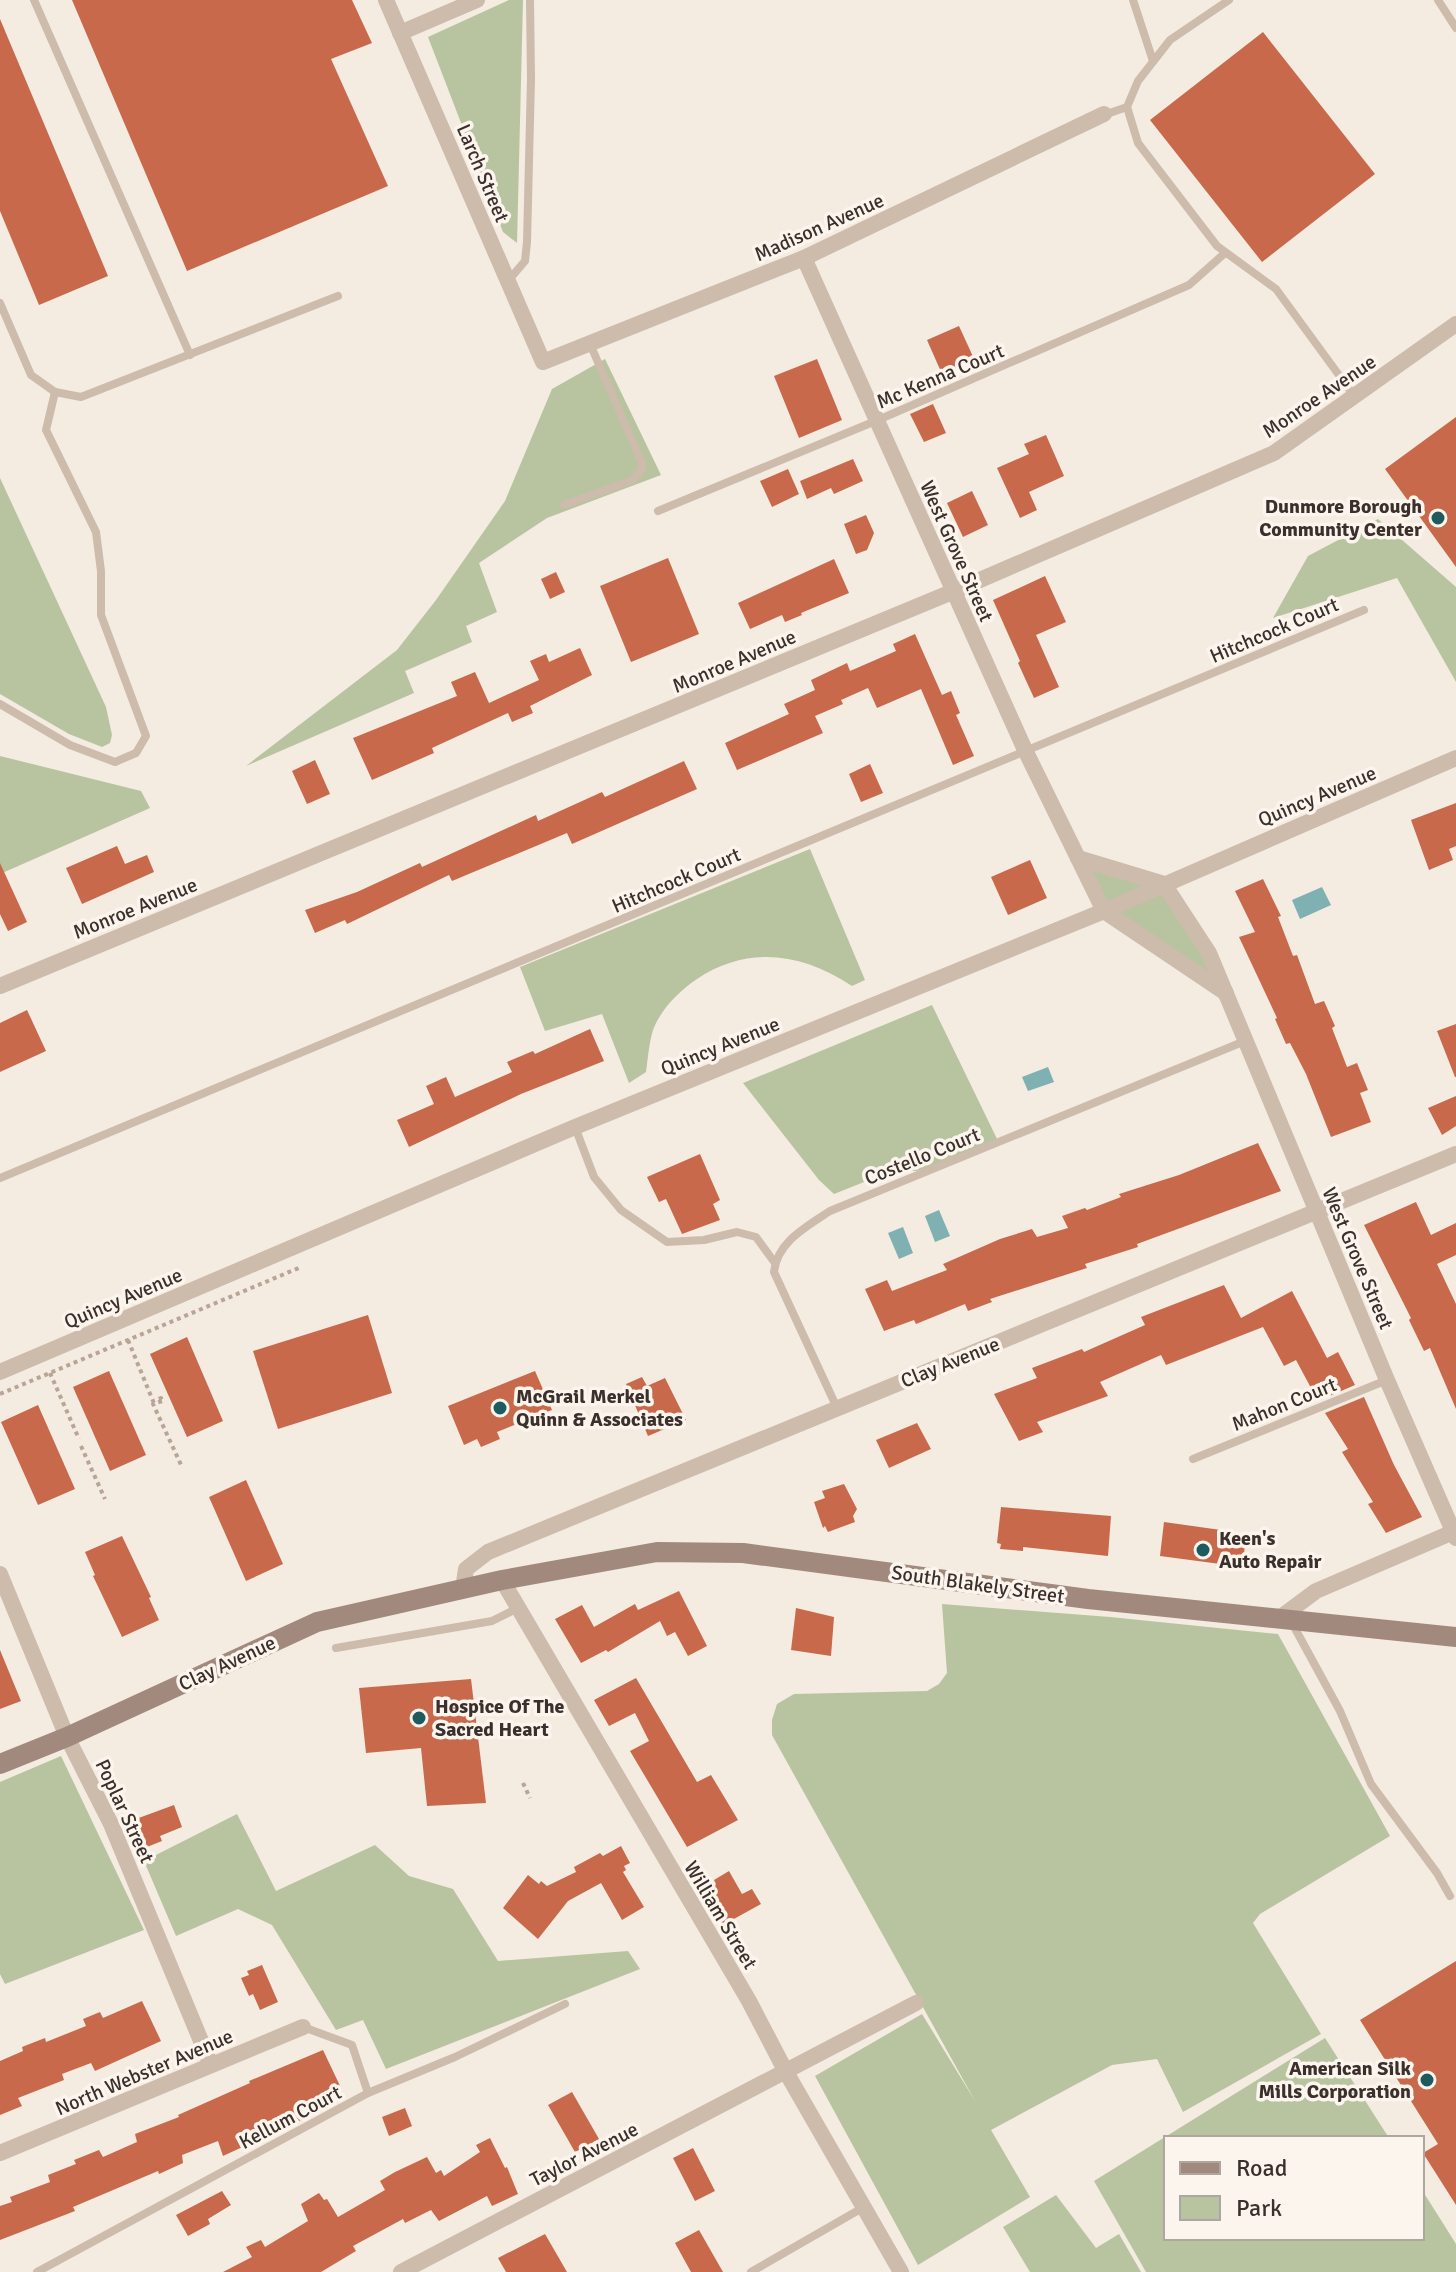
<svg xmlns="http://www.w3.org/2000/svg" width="1456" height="2272" viewBox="0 0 1456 2272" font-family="Signika,sans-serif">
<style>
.green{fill:#b8c4a0}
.water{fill:#7fb0b2}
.building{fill:#c8694b}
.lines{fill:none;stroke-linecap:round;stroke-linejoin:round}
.path{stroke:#b9a596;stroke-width:4;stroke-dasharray:4 4;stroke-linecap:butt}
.lane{stroke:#cdbbac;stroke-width:8}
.street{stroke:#cdbbac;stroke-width:16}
.secondary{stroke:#a18a7d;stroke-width:20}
.poi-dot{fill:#1f5a5e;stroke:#fbf5ee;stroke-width:3}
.labels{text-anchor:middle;stroke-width:7;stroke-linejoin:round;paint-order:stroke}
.street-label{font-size:20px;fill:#3b302b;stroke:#fbf5ee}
.poi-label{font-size:20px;font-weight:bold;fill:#3b302b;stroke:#fbf5ee;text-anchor:start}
</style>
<rect width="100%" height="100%" fill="#f4ebe1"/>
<g class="green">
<path d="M509,0H523L517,243L503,232L428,37Z"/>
<path d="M605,359L661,475L547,518L479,563L497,612L466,626L472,642L405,671L414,693L246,766L397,650L436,600L505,501L552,389Z"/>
<path d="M0,478L106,707L112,735L110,743L102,747L69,734L0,694Z"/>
<path d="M1378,519L1456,587V682L1397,578L1273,618L1308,556Z"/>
<path d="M0,756L141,791L150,808L0,874Z"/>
<path d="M810,849L865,980L852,986C802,953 748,945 697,979C679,991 661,1009 653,1030C649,1043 648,1058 646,1072L629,1083L602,1014L545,1031L520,967Z"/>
<path d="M1078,858L1164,884L1226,993L1104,911Z"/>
<path d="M932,1005L999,1143L917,1171L894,1170L834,1194L819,1180L743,1083Z"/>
<path d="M942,1604L1110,1617L1278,1634L1390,1836L1260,1914L1253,1923L1321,2034L1183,2112L1157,2059L1112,2065L991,2130L1030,2197L918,2265L815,2076L922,2014L975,2101L772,1735V1720L777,1704L794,1694L927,1691L939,1684L947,1673Z"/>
<path d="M61,1756L144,1930L5,1984L0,1974V1782Z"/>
<path d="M237,1814L276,1891L375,1845L409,1876L453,1889L498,1961L628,1951L640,1969L386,2069L363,2020L336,2030L272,1925L238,1909L176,1936L144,1861Z"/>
<path d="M1325,2038L1389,2138H1166V2238H1422V2190L1456,2244V2272H1146L1094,2181Z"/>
<path d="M1056,2195L1096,2248L1119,2234L1141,2272H1030L1003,2227Z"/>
</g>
<g class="water">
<path d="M1322,887L1331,905L1300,919L1292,900Z"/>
<path d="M1048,1067L1054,1082L1028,1091L1022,1077Z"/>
<path d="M939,1210L950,1236L935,1242L925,1216Z"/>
<path d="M903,1227L913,1253L899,1259L888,1233Z"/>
</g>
<g class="building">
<path d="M72,0H352L372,43L331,59L388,186L187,271Z"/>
<path d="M0,19L108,276L39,305L0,211Z"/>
<path d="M1263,32L1375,174L1262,262L1150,120Z"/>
<path d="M959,326L975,361L942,374L927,340Z"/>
<path d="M817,359L842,420L799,438L774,376Z"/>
<path d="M933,404L946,433L924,442L910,414Z"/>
<path d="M1456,417V567L1385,469Z"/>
<path d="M1046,435L1064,476L1029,492L1037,510L1020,518L997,468L1029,454L1024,444Z"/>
<path d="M853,459L863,481L834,494L831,488L807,499L800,481Z"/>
<path d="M788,469L799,494L772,507L760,481Z"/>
<path d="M972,491L988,525L963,537L947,503Z"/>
<path d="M866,515L874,533L867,550L856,554L844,524Z"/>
<path d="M668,558L699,634L631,662L600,586Z"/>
<path d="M834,559L849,593L801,613L802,615L785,622L782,615L750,629L738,603Z"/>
<path d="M556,572L565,592L550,599L541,579Z"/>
<path d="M1045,576L1066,622L1036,635L1059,687L1034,698L1018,663L1020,661L993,600Z"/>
<path d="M915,634L942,695L951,691L960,713L956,715L974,756L953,765L921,689L877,708L868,688L841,700L843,704L815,716L823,733L737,770L725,743L789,714L784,704L815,690L811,680L847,663L850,671L896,651L893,644Z"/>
<path d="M580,648L592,675L530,706L533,713L512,722L508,713L432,748L434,753L372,780L353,738L457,696L451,682L475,672L489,703L539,680L530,661L546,654L549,662Z"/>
<path d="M315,760L330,794L307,804L292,771Z"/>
<path d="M684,761L697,789L572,844L567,833L452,881L449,875L347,924L345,920L315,933L305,910L357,892L420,863L422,867L536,815L538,821L602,792L605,797Z"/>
<path d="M870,764L883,793L861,802L849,774Z"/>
<path d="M1456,803V846L1449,849L1453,860L1429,870L1411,820Z"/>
<path d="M117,846L125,864L147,855L154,872L82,904L66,868Z"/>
<path d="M1030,860L1047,898L1008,915L991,877Z"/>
<path d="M0,863L27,922L8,931L0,914Z"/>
<path d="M1263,879L1281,916L1278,917L1293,956L1297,955L1315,1004L1324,1001L1335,1026L1332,1028L1347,1067L1357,1063L1368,1090L1360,1093L1371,1122L1331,1137L1306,1074L1290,1043L1286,1044L1275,1019L1277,1018L1239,937L1255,932L1235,891Z"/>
<path d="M27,1010L46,1051L0,1072V1023Z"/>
<path d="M1456,1024V1077H1455L1437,1031Z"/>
<path d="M590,1029L604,1061L521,1094L409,1147L397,1120L434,1104L426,1086L446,1077L455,1097L512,1072L507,1062L533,1051L535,1054Z"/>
<path d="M1456,1096V1126L1442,1135L1428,1108Z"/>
<path d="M1258,1143L1281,1191L1137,1244L1138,1247L1085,1264L1087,1268L990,1299L992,1302L968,1311L965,1304L916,1324L914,1320L884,1331L865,1289L887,1280L892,1291L947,1270L943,1264L1000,1239L1032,1229L1037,1237L1068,1228L1062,1216L1085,1208L1087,1210L1121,1197L1119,1194L1179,1175Z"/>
<path d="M700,1154L720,1200L713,1204L720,1220L682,1234L666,1199L659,1202L647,1177Z"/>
<path d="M1416,1202L1431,1235L1456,1223V1255L1437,1264L1456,1304V1409L1430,1348L1424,1351L1409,1320L1411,1318L1364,1225Z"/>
<path d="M1224,1285L1241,1318L1292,1291L1327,1358L1338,1352L1355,1385L1318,1401L1296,1360L1284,1366L1263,1327L1166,1365L1161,1355L1100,1382L1108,1396L1037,1422L1043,1432L1019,1441L994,1394L1037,1378L1032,1368L1082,1349L1084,1352L1145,1325L1141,1317Z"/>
<path d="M368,1315L392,1393L278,1429L253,1351Z"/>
<path d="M187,1337L223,1421L187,1437L150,1354Z"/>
<path d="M109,1371L146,1455L110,1471L73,1387Z"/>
<path d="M535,1371L552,1410L497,1432L500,1439L481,1447L477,1439L464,1445L448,1406Z"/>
<path d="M642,1377L647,1386L665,1378L686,1420L648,1436L626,1384Z"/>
<path d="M1364,1397L1394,1465L1422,1517L1386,1533L1368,1504L1373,1502L1342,1452L1348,1449L1325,1413Z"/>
<path d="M38,1405L75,1489L38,1505L1,1422Z"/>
<path d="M917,1423L931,1449L889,1468L876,1440Z"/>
<path d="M246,1480L283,1564L246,1581L209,1497Z"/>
<path d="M844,1484L857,1509L853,1516L855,1522L828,1532L825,1526L823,1528L814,1502L825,1498L822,1491Z"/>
<path d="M1001,1507L1111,1516L1108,1556L1023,1547V1551L1000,1549L1001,1544L997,1543Z"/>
<path d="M1164,1522L1228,1531L1227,1541L1245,1543L1243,1567L1160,1556Z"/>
<path d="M122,1536L151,1597L149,1598L159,1620L122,1637L93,1576L95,1575L85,1552Z"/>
<path d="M679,1591L707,1646L688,1656L675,1632L667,1636L660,1621L608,1652L606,1650L581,1663L555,1619L582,1605L594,1627L635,1604L638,1610Z"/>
<path d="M796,1608L834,1617L831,1656L791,1650Z"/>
<path d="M0,1650L21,1701L0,1709Z"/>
<path d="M636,1678L697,1782L711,1775L738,1820L687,1847L630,1751L649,1741L635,1713L609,1726L594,1700Z"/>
<path d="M471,1679L486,1803L427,1806L421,1748L366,1753L359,1688Z"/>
<path d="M174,1805L182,1827L160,1836L162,1841L147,1847L136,1819Z"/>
<path d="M621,1846L630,1863L624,1866L626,1870L623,1872L644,1907L622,1920L601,1883L568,1901L538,1939L503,1908L528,1875L539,1884L541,1881L547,1886L576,1872L574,1867L600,1853L603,1856Z"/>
<path d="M729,1871L742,1894L752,1889L761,1904L723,1925L704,1891L716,1884L714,1880Z"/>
<path d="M1456,1961V2205L1423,2153L1438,2144L1360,2020Z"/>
<path d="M262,1965L278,2002L260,2010L253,1994L249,1996L241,1978L249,1975L247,1971Z"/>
<path d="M142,2001L161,2041L95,2071L91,2063L62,2074L64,2080L18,2098L22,2106L0,2115V2061L23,2051L22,2047L45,2038L46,2042L86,2026L83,2019L100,2012L103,2018Z"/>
<path d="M323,2050L342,2090L296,2109L301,2120L223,2156L218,2141L182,2155L183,2163L159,2174L158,2171L73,2207L75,2211L0,2240V2206L12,2202L10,2197L50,2182L48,2175L76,2164L74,2160L99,2150L103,2157L137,2142L135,2134L179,2117L178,2115L250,2083L249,2081Z"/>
<path d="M572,2092L599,2139L575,2152L548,2105Z"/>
<path d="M405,2108L412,2126L389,2136L382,2117Z"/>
<path d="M490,2138L505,2168L507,2167L518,2194L492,2206L487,2196L439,2221L431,2210L405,2223L403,2219L353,2246L356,2251L321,2272H223L252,2257L246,2247L261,2240L265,2247L308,2221L301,2204L319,2193L324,2200L327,2199L338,2217L385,2190L380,2181L395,2172L427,2157L436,2173L441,2170L444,2176L480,2152L476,2145Z"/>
<path d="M693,2148L715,2191L695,2201L673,2158Z"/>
<path d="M222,2191L231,2205L208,2219L210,2224L188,2236L176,2215Z"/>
<path d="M699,2230L723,2272H691L675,2243Z"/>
<path d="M545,2234L567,2272H506L498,2258Z"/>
</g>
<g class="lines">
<g class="path">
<path d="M128,1340L153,1401L161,1398L162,1401"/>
<path d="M50,1373L79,1439"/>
<path d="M0,1394L301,1267"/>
<path d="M162,1401L153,1404L182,1467"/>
<path d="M81,1446L105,1499"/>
<path d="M523,1783L530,1798"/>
</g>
<g class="lane">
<path d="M34,0L190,355"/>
<path d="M1133,0L1153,61"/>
<path d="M1438,0L1456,28"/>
<path d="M1127,107L1138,143L1217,246L1276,289L1355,397"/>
<path d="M1101,116L1127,107L1138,81L1170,40L1229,0"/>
<path d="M508,281L525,261L527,242L531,79L530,0"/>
<path d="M0,303L31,375L55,392L81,397L338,296"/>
<path d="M564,505L633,480L642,470V463L590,344"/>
<path d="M658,511L878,420L1189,285L1225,253"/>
<path d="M0,704L70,745L115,762L136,753L146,736L101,615V571L96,532L46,430L55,392"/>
<path d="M575,1127L594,1177L621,1210L667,1242L704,1240L737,1232L756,1237L775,1263"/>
<path d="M0,1178L1364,610"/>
<path d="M837,1408L774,1272C777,1242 806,1227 830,1211L1245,1041"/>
<path d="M1193,1459L1387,1380"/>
<path d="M1292,1623L1340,1711L1371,1784L1437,1873L1450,1896"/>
<path d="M336,1648L492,1621L518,1608"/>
<path d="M303,2027L352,2045L368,2093"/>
<path d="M37,2272L368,2093L455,2057L565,2004"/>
<path d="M751,2272L864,2207"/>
</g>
<g class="street">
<path d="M386,0L543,362L804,258L1104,114"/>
<path d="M400,33L477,0"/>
<path d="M804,258L1025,750L1104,911L1226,993"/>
<path d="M1078,858L1164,884L1209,953L1387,1380L1456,1538"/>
<path d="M0,986L952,592L1274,453L1456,324"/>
<path d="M0,1372L575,1127L1104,911L1456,758"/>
<path d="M0,1574L67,1737L111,1824L211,2065"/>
<path d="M502,1580L749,2001L786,2072L901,2272"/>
<path d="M463,1589L466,1569L488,1552L1456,1154"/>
<path d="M1277,1620L1316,1591L1453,1532"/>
<path d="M0,2153L303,2027"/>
<path d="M401,2272L916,2003"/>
</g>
<path class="secondary" d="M0,1764L67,1737L317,1622L502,1580L657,1552L743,1553L1088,1599L1456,1637"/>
</g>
<g class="poi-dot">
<circle cx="1438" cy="518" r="8"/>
<circle cx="500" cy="1408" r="8"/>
<circle cx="1203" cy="1550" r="8"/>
<circle cx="419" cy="1718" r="8"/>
<circle cx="1427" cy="2080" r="8"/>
</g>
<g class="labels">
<g class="street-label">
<text transform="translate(483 173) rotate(67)" y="7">Larch Street</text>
<text transform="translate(819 227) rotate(-24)" y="7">Madison Avenue</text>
<text transform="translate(940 376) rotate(-23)" y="7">Mc Kenna Court</text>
<text transform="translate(1319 396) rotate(-34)" y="7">Monroe Avenue</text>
<text transform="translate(957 551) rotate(66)" y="7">West Grove Street</text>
<text transform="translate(1274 630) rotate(-23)" y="7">Hitchcock Court</text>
<text transform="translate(734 661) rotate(-23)" y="7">Monroe Avenue</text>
<text transform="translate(1317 796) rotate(-23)" y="7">Quincy Avenue</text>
<text transform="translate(676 880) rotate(-23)" y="7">Hitchcock Court</text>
<text transform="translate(135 908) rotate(-22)" y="7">Monroe Avenue</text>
<text transform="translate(720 1046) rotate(-22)" y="7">Quincy Avenue</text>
<text transform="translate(922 1156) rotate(-22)" y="7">Costello Court</text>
<text transform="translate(1358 1258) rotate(67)" y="7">West Grove Street</text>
<text transform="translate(123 1298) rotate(-23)" y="7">Quincy Avenue</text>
<text transform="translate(950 1362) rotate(-22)" y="7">Clay Avenue</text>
<text transform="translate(1284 1404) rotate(-22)" y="7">Mahon Court</text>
<text transform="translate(978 1584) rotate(8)" y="7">South Blakely Street</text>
<text transform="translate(227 1663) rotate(-25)" y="7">Clay Avenue</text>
<text transform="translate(125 1811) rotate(65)" y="7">Poplar Street</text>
<text transform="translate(721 1915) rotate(59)" y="7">William Street</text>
<text transform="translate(144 2072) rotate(-23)" y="7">North Webster Avenue</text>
<text transform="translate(290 2117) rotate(-28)" y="7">Kellum Court</text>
<text transform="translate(584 2154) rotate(-27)" y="7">Taylor Avenue</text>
</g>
<g class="poi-label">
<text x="1422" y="513" text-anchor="end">Dunmore Borough<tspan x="1422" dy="23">Community Center</tspan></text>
<text x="516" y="1403">McGrail Merkel<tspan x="516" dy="23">Quinn &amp; Associates</tspan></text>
<text x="1219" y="1545">Keen's<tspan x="1219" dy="23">Auto Repair</tspan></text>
<text x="435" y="1713">Hospice Of The<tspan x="435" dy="23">Sacred Heart</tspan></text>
<text x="1411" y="2075" text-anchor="end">American Silk<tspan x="1411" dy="23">Mills Corporation</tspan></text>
</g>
</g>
<rect x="1164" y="2136" width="260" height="104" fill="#fbf5ee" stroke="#aea6a0" stroke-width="2"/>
<rect x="1180" y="2162" width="40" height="12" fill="#a18a7d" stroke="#aea6a0" stroke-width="2"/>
<text x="1236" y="2176" font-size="24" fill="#3b302b">Road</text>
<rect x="1180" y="2196" width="40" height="24" fill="#b8c4a0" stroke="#aea6a0" stroke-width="2"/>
<text x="1236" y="2216" font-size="24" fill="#3b302b">Park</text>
</svg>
